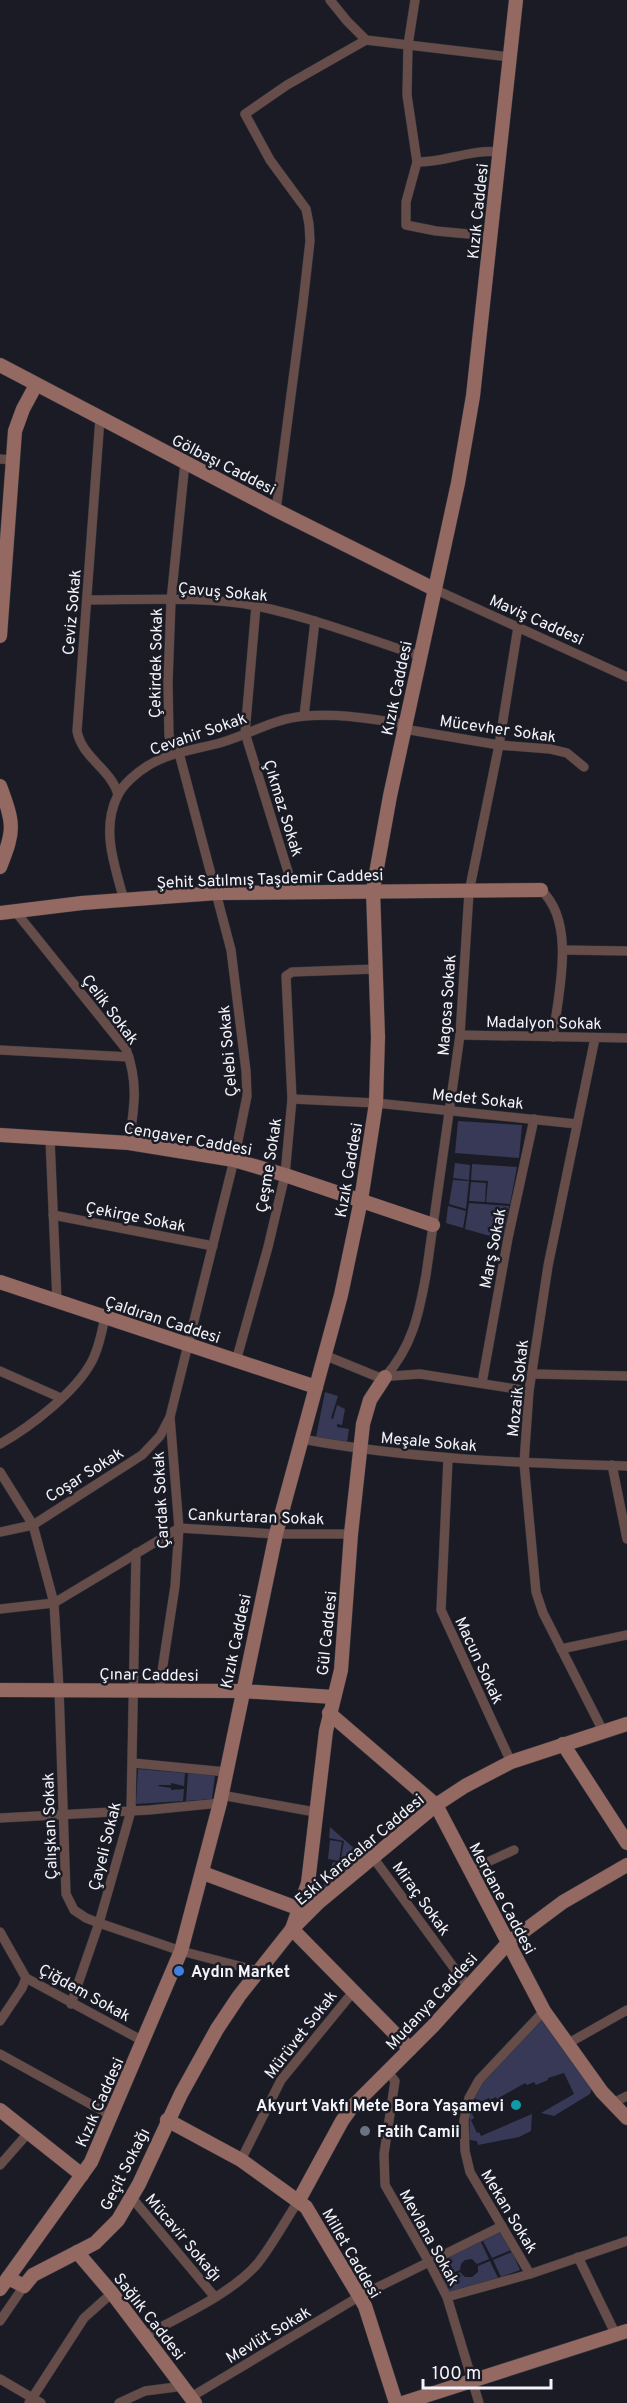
<svg xmlns="http://www.w3.org/2000/svg" width="627" height="2403" viewBox="0 0 627 2403" font-family="Overpass,sans-serif">
<style>
.green{fill:#373957}
.lines{fill:none;stroke-linecap:round;stroke-linejoin:round}
.street-casing{stroke:#34353e;stroke-width:10}
.secondary-casing{stroke:#34353e;stroke-width:15}
.street{stroke:#674d49;stroke-width:9}
.secondary{stroke:#936962;stroke-width:14}
.shop-dot{fill:#3f7fe0;stroke:#1a1b24;stroke-width:2}
.culture-dot{fill:#0f9aa8;stroke:#1a1b24;stroke-width:2}
.worship-dot{fill:#6b7280;stroke:#1a1b24;stroke-width:2}
.labels{text-anchor:middle;stroke-width:5;stroke-linejoin:round;paint-order:stroke}
.street-label{font-size:16px;fill:#f3f4fb;stroke:#1a1b24}
.poi-label{font-size:16px;font-weight:bold;fill:#f3f4fb;stroke:#1a1b24;text-anchor:start}
</style>
<rect width="100%" height="100%" fill="#1a1b24"/>
<g class="green">
<path d="M458,1121L522,1125L519,1158L455,1153Z"/>
<path d="M455,1163L470,1165L469,1180L453,1178Z"/>
<path d="M472,1164L517,1167L510,1204L486,1202L488,1181L471,1180Z"/>
<path d="M453,1180L469,1181L466,1209L449,1204Z"/>
<path d="M471,1182L486,1183L485,1202L469,1201Z"/>
<path d="M469,1203L509,1206L504,1234L497,1238L465,1229Z"/>
<path d="M448,1206L466,1211L463,1228L446,1223Z"/>
<path d="M325,1392L338,1396L331,1418L333,1419L337,1405L345,1409L342,1425L337,1424V1427L349,1429L347,1442L316,1437Z"/>
<path d="M138,1769L185,1773L184,1786L171,1783V1785H159L158,1786L171,1788V1790L184,1789L183,1801L136,1804Z"/>
<path d="M188,1773L215,1775L212,1799L186,1801Z"/>
<path d="M330,1827L363,1856L349,1868L341,1858L344,1841L329,1838Z"/>
<path d="M330,1840L342,1842L339,1861L328,1859Z"/>
<path d="M341,1861L348,1869L327,1886L323,1887L333,1862L340,1863Z"/>
<path d="M543,2018L592,2088L590,2094L554,2116L541,2113L574,2094L564,2073L548,2078V2080L536,2085L534,2082L527,2085L525,2083L497,2099L496,2097L490,2100L489,2098L481,2102L472,2097L476,2089Z"/>
<path d="M470,2108L474,2118L471,2120L477,2133L479,2132L481,2136L532,2114L531,2131L519,2137L478,2145L477,2141L469,2140Z"/>
<path d="M500,2232L511,2250L492,2258L482,2239Z"/>
<path d="M480,2240L489,2259L477,2264L472,2259L465,2260L461,2264L460,2270L442,2277L436,2262Z"/>
<path d="M512,2252L520,2270L501,2277L493,2260Z"/>
<path d="M490,2261L498,2278L449,2292L443,2279L460,2272L465,2277H472L478,2272V2266Z"/>
</g>
<g class="lines">
<defs>
<g id="street">
<path d="M330,0L347,21L366,40"/>
<path d="M415,0L408,45L407,95L417,162L406,202V225L436,231L490,236"/>
<path d="M417,162C445,163 468,149 500,152"/>
<path d="M100,418L77,731C82,758 110,768 118,794"/>
<path d="M0,459L13,460"/>
<path d="M276,510L303,303L310,241L309,224L306,209L270,160L245,114L287,85L366,40L510,57"/>
<path d="M434,589L627,677"/>
<path d="M88,600C140,600 207,596 257,606C313,618 366,638 420,656"/>
<path d="M256,606L245,733L294,891"/>
<path d="M304,716L315,621"/>
<path d="M404,729L499,745L550,749L567,753L584,767"/>
<path d="M541,890C577,923 558,994 553,1037"/>
<path d="M124,900C115,867 101,830 117,797C122,785 137,772 149,765C170,752 199,749 223,742C250,734 276,718 305,716C339,713 372,719 405,724"/>
<path d="M15,911L126,1049C139,1084 134,1108 129,1143"/>
<path d="M564,950L627,951"/>
<path d="M460,1035L627,1038"/>
<path d="M595,1038L548,1266L529,1391L524,1463L536,1592L543,1613L603,1731"/>
<path d="M0,1050L129,1057"/>
<path d="M292,1099L376,1103L577,1124"/>
<path d="M50,1139L57,1301"/>
<path d="M53,1215L213,1246"/>
<path d="M324,1355L378,1377L420,1374L529,1391"/>
<path d="M236,1361L268,1247L285,1175L292,1099L286,976L292,972L376,969"/>
<path d="M0,1371L61,1398"/>
<path d="M532,1374L627,1376"/>
<path d="M385,1377C412,1347 419,1314 426,1275L460,1035L469,892L499,745L518,627"/>
<path d="M482,1383L508,1238L534,1119"/>
<path d="M302,1439C410,1459 518,1463 627,1466"/>
<path d="M0,1444C30,1427 76,1392 92,1361C99,1348 102,1331 105,1317"/>
<path d="M448,1459L441,1610L511,1762"/>
<path d="M612,1465L627,1539"/>
<path d="M0,1472L33,1525L54,1603L59,1689L66,1894L74,1910L86,1918L99,1923L181,1951L258,1971"/>
<path d="M0,1532L33,1525L142,1455L160,1436L170,1417"/>
<path d="M0,1609L54,1603L179,1528L276,1534H351"/>
<path d="M561,1649L627,1635"/>
<path d="M159,1691L175,1586L179,1528L170,1417L234,1160L247,1096L246,1071L231,950L179,753L169,736L168,683L171,601L185,462"/>
<path d="M133,1763L226,1772"/>
<path d="M221,1795L315,1812"/>
<path d="M0,1818L149,1810L220,1803"/>
<path d="M372,1856L468,1987"/>
<path d="M470,1870L514,1850"/>
<path d="M0,1932L26,1978L143,2041"/>
<path d="M71,2004L99,1923L131,1811L136,1553"/>
<path d="M0,2021L22,1988L26,1978"/>
<path d="M567,2044L627,2010"/>
<path d="M0,2054L112,2116"/>
<path d="M387,2071L395,2081L384,2154L385,2185L429,2262L447,2297L479,2403"/>
<path d="M613,2103L627,2096"/>
<path d="M241,2160L281,2080L353,1992"/>
<path d="M0,2165L29,2132"/>
<path d="M132,2198L214,2296"/>
<path d="M578,2257L616,2335"/>
<path d="M530,2274L470,2172L465,2151L464,2120L469,2098L479,2080L544,2011"/>
<path d="M447,2297L530,2274L627,2241"/>
<path d="M0,2321L24,2286"/>
<path d="M144,2336C179,2317 233,2293 258,2263C273,2244 285,2221 299,2200"/>
<path d="M0,2379L41,2403"/>
<path d="M191,2397L360,2296L502,2226"/>
<path d="M29,2403L84,2318L112,2293"/>
<path d="M119,2403L145,2391L184,2386"/>
</g>
<g id="secondary">
<path d="M0,365L276,510L434,589"/>
<path d="M0,636L15,431L23,409L36,385"/>
<path d="M0,786C14,824 15,830 0,867"/>
<path d="M0,913L82,903L217,893L541,890"/>
<path d="M0,1135L129,1143L234,1160L285,1175L433,1225"/>
<path d="M0,1282L316,1387"/>
<path d="M385,1377L370,1400L363,1424L351,1534L341,1670L326,1731L308,1883L292,1929L410,2049"/>
<path d="M0,1690L241,1691L333,1697"/>
<path d="M329,1713L436,1805L544,2011L602,2092L627,2118"/>
<path d="M563,1744L627,1843"/>
<path d="M203,1873L308,1912"/>
<path d="M0,2110L82,2175"/>
<path d="M167,2120L241,2160L306,2207L365,2306L396,2403"/>
<path d="M299,2200L342,2121L352,2107L433,2026L508,1943L563,1902L627,1865"/>
<path d="M77,2252L112,2293L195,2403"/>
<path d="M8,2278L24,2286L33,2275L95,2243L118,2220L139,2184L181,2094L217,2029L239,1996L292,1929L319,1902L436,1805L465,1786L511,1762L627,1724"/>
<path d="M0,2289L91,2162L181,1951L220,1803L276,1534L341,1295L361,1200L376,1103L378,1037L373,890L390,796L458,483L473,396L516,0"/>
<path d="M403,2403L627,2331"/>
</g>
</defs>
<use href="#street" class="street-casing"/>
<use href="#secondary" class="secondary-casing"/>
<use href="#street" class="street"/>
<use href="#secondary" class="secondary"/>
</g>
<circle class="shop-dot" cx="179" cy="1971" r="6"/>
<circle class="culture-dot" cx="516" cy="2105" r="6"/>
<circle class="worship-dot" cx="365" cy="2131" r="6"/>
<g class="labels">
<g class="street-label">
<text transform="translate(477 211) rotate(-84)" y="6">Kızık Caddesi</text>
<text transform="translate(224 464) rotate(27)" y="6">Gölbaşı Caddesi</text>
<text transform="translate(223 591) rotate(5)" y="6">Çavuş Sokak</text>
<text transform="translate(71 612) rotate(-85)" y="6">Ceviz Sokak</text>
<text transform="translate(537 619) rotate(24)" y="6">Maviş Caddesi</text>
<text transform="translate(155 663) rotate(-89)" y="6">Çekirdek Sokak</text>
<text transform="translate(396 688) rotate(-78)" y="6">Kızık Caddesi</text>
<text transform="translate(498 728) rotate(8)" y="6">Mücevher Sokak</text>
<text transform="translate(198 733) rotate(-19)" y="6">Cevahir Sokak</text>
<text transform="translate(284 808) rotate(73)" y="6">Çıkmaz Sokak</text>
<text transform="translate(270 878) rotate(-2)" y="6">Şehit Satılmış Taşdemir Caddesi</text>
<text transform="translate(446 1005) rotate(-86)" y="6">Magosa Sokak</text>
<text transform="translate(111 1009) rotate(53)" y="6">Çelik Sokak</text>
<text transform="translate(544 1022) rotate(1)" y="6">Madalyon Sokak</text>
<text transform="translate(227 1051) rotate(-95)" y="6">Çelebi Sokak</text>
<text transform="translate(478 1098) rotate(6)" y="6">Medet Sokak</text>
<text transform="translate(188 1138) rotate(10)" y="6">Cengaver Caddesi</text>
<text transform="translate(268 1165) rotate(-81)" y="6">Çeşme Sokak</text>
<text transform="translate(348 1170) rotate(-80)" y="6">Kızık Caddesi</text>
<text transform="translate(136 1216) rotate(11)" y="6">Çekirge Sokak</text>
<text transform="translate(492 1248) rotate(-79)" y="6">Marş Sokak</text>
<text transform="translate(163 1319) rotate(18)" y="6">Çaldıran Caddesi</text>
<text transform="translate(517 1388) rotate(-84)" y="6">Mozaik Sokak</text>
<text transform="translate(429 1441) rotate(5)" y="6">Meşale Sokak</text>
<text transform="translate(84 1474) rotate(-32)" y="6">Coşar Sokak</text>
<text transform="translate(160 1500) rotate(-93)" y="6">Çardak Sokak</text>
<text transform="translate(256 1516) rotate(2)" y="6">Cankurtaran Sokak</text>
<text transform="translate(326 1633) rotate(-84)" y="6">Gül Caddesi</text>
<text transform="translate(235 1641) rotate(-78)" y="6">Kızık Caddesi</text>
<text transform="translate(480 1660) rotate(65)" y="6">Macun Sokak</text>
<text transform="translate(149 1674) rotate(1)" y="6">Çınar Caddesi</text>
<text transform="translate(49 1826) rotate(-92)" y="6">Çalışkan Sokak</text>
<text transform="translate(104 1846) rotate(-76)" y="6">Çayeli Sokak</text>
<text transform="translate(359 1849) rotate(-40)" y="6">Eski Karacalar Caddesi</text>
<text transform="translate(422 1898) rotate(54)" y="6">Miraç Sokak</text>
<text transform="translate(503 1898) rotate(62)" y="6">Merdane Caddesi</text>
<text transform="translate(85 1992) rotate(29)" y="6">Çiğdem Sokak</text>
<text transform="translate(431 2001) rotate(-47)" y="6">Mudanya Caddesi</text>
<text transform="translate(300 2034) rotate(-52)" y="6">Mürüvet Sokak</text>
<text transform="translate(99 2102) rotate(-66)" y="6">Kızık Caddesi</text>
<text transform="translate(124 2169) rotate(-63)" y="6">Geçit Sokağı</text>
<text transform="translate(510 2211) rotate(59)" y="6">Mekan Sokak</text>
<text transform="translate(184 2237) rotate(50)" y="6">Mücavir Sokağı</text>
<text transform="translate(430 2237) rotate(61)" y="6">Mevlana Sokak</text>
<text transform="translate(352 2253) rotate(60)" y="6">Millet Caddesi</text>
<text transform="translate(150 2316) rotate(52)" y="6">Sağlık Caddesi</text>
<text transform="translate(268 2334) rotate(-31)" y="6">Mevlüt Sokak</text>
</g>
<g class="poi-label">
<text x="191" y="1977">Aydın Market</text>
<text x="504" y="2111" text-anchor="end">Akyurt Vakfı Mete Bora Yaşamevi</text>
<text x="377" y="2137">Fatih Camii</text>
</g>
</g>
<path d="M423 2379v9h128v-9" fill="none" stroke="#f3f4fb" stroke-width="3"/>
<text x="432" y="2379" font-size="18" fill="#f3f4fb" stroke="#1a1b24" stroke-width="4.5" paint-order="stroke">100 m</text>
</svg>
